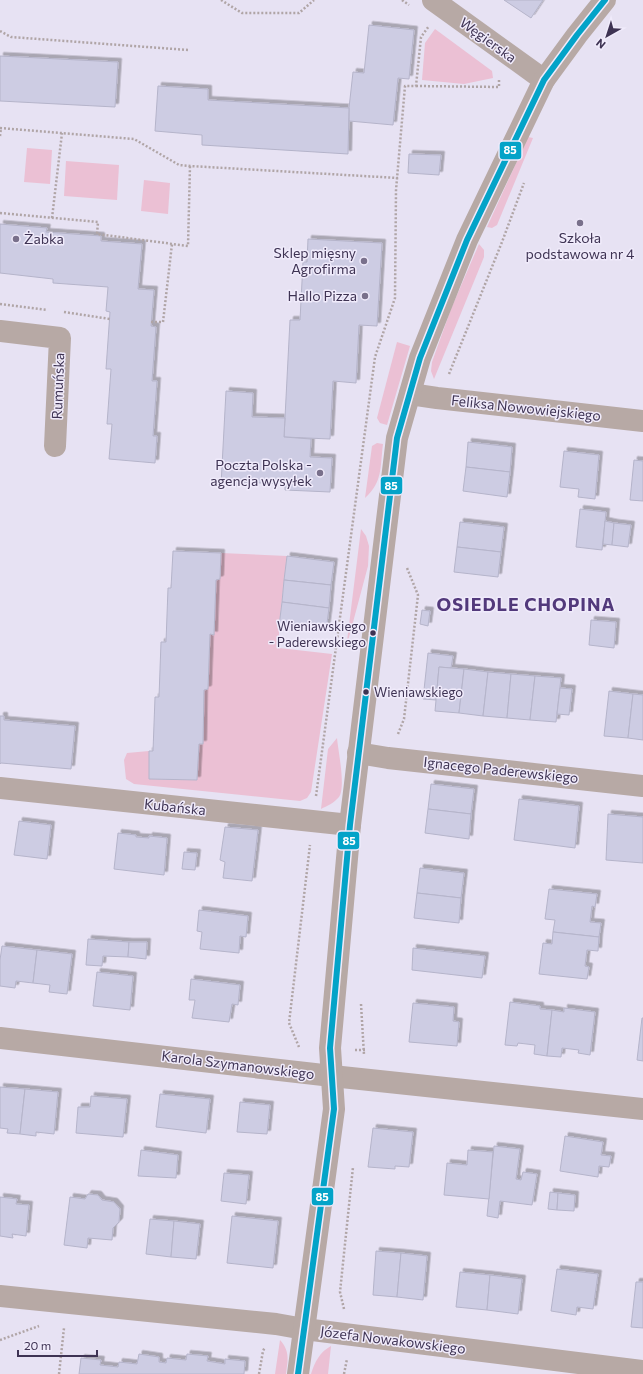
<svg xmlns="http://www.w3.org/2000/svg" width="643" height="1374" viewBox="0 0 643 1374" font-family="Commissioner,sans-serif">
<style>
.green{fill:#ebc0d4}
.building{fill:#cdcce3;stroke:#b5b4ca;filter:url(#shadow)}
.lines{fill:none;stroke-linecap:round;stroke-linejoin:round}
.path{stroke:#b0a5a6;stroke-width:2.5;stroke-dasharray:2 2;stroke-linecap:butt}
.minor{stroke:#b7a9a5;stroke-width:22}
.bus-1-casing{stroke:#f0ebfb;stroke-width:9}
.bus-1{stroke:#03a3c8;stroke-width:6}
.poi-dot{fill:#79708b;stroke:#f0ebfb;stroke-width:1.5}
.bus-dot{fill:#3e3353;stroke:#f0ebfb;stroke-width:1.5}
.labels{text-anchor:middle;stroke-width:3;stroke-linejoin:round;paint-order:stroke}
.bus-label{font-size:13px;fill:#3e3353;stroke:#f0ebfb;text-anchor:end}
.street-label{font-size:14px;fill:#3e3353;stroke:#f0ebfb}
.poi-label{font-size:14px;fill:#3e3353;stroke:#f0ebfb;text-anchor:end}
.district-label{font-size:18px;font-weight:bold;letter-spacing:1px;fill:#52397b;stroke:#f0ebfb}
.line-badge{stroke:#f0ebfb;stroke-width:1.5}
.badge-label{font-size:11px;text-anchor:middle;font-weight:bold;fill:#fff}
</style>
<defs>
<filter id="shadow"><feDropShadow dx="3.5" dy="-3.5" stdDeviation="0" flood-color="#0004"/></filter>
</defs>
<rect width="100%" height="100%" fill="#e7e2f3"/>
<g class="green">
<path d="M435,29L492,71L493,78L464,84L422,80L425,43Z"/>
<path d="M528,137L533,138L497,225L492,228L487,227Z"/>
<path d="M27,148L52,150L50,184L24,182Z"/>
<path d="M66,161L119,165L117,200L64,196Z"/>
<path d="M144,180L170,183L168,214L141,211Z"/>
<path d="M479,244L484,250V257L434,379L431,371L432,362L451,309Z"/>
<path d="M397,342L410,346L387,425L380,423L377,418Z"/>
<path d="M377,443L383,444C380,467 383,482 365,498L372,446Z"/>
<path d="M361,529L366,536L369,546L368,566L348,641H347Z"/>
<path d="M221,553L287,556L279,626V648L332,654L311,792L307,798L300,801L134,784L126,779L124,760L127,753L149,751V779L197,780L199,744H203L204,690L208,689L210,634L214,635L216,580L220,579Z"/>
<path d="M337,738C338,750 346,787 339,797C334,803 327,806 321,809L328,749Z"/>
<path d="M280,1340C290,1351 288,1360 286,1374H275Z"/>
<path d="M331,1346L328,1374H311C315,1361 320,1352 331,1346Z"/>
</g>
<g class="building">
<path d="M504,0H543L531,18Z"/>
<path d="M369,25L414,30L409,79L398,78L393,125L349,121V108L353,72L364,73Z"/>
<path d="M0,56L118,62L115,107L0,101Z"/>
<path d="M158,86L208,89V100L349,108L348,154L202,145V135L155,131Z"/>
<path d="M409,154L441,155L439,175L408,173Z"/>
<path d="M0,224L47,228L46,232L101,236V241L142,244L138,289L154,290L151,326L156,327L152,381H157L153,436H157L155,463L109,459L112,424H107L111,369H106L110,312L106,311L108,287L53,283V279L0,273Z"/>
<path d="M308,239L382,243L377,326L359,325L356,383L333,381L330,439L284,437L290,320H300L303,262H307Z"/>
<path d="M226,391L253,393L252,417L285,418L284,437L311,439L310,457L332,458L330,492L285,490V484L240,482L239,486L221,485Z"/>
<path d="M468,442L512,447L510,472L466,467Z"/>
<path d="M564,451L599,455L595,499L578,497L579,489L560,487Z"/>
<path d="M634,460L643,461V501L630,500Z"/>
<path d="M466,467L510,472L507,497L463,491Z"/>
<path d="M580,509L606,512L602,550L576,547Z"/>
<path d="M605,521L614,523L612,545L603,544Z"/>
<path d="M460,522L504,527L501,552L457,547Z"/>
<path d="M614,523L631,525L628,547L612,545Z"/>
<path d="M457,547L501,552L498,577L454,572Z"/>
<path d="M173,551L221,553L220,579L216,580L214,635L210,634L208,689L204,690L203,744H199L197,780L149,779V751H153L155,697H159L161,642H166L168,588H171Z"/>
<path d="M287,556L334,562L331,585L284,580Z"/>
<path d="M284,580L331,585L329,608L282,602Z"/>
<path d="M282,602L329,608L326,631L279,626Z"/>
<path d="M422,610L430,611L428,626L420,624Z"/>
<path d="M591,620L616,622L614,648L589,645Z"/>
<path d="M428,653L453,656L451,668L439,667L436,700L423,699Z"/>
<path d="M439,667L464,669L459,713L435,711Z"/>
<path d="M464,669L488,672L483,716L459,713Z"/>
<path d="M488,672L511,674L507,718L483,716Z"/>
<path d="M511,674L535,676L530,720L507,718Z"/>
<path d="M535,676L561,678L556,722L530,720Z"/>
<path d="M560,688L572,689L569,715L557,714Z"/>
<path d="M609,691L633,694L628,738L604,736Z"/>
<path d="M633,694L643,695V740L628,738Z"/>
<path d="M0,716H4V720L75,726L71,769L1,763L0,764Z"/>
<path d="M431,784L474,789L471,814L428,809Z"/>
<path d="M519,799L579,806L575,848L514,840Z"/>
<path d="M428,809L471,814L469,839L425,833Z"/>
<path d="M608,814L643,817V863L606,860Z"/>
<path d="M19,821L51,825L47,859L14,855Z"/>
<path d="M225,827L258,830L252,881L223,878L225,862L220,860Z"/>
<path d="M118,833L136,835V837L149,838V836L167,838L164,875L114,869Z"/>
<path d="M184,852L197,853L195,870L182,869Z"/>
<path d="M420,868L464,873L461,898L417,893Z"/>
<path d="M549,889L597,894L595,907L592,906L590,922L601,923L599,937L553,932L555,920L545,919Z"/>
<path d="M417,893L461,898L459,923L414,918Z"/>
<path d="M199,910L248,916L246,937L240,936L239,953L200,949L202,932L197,931Z"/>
<path d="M553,932L599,937L598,951L587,950L585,966L589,967L587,979L539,974L543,943L552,944Z"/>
<path d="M88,939L129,942L128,957L103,956L102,966L86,965Z"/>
<path d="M129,942H147L146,959L128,957Z"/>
<path d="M2,946L37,950L33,983L16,981L15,988L0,986V960Z"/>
<path d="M413,948L485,956L482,978L412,970Z"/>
<path d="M37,950L72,954L67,994L49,992L50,985L33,983Z"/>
<path d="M97,972L133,976L130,1010L93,1006Z"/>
<path d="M191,979L240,985L238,1005L232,1004L229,1022L192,1018L195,1000H189Z"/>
<path d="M510,1002L540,1006V1009L552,1010L547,1056L534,1054L535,1045L518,1043L517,1046L505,1045Z"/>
<path d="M413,1003L454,1007L453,1021L459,1022L457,1046L409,1042Z"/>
<path d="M564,1008L595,1012L590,1055L578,1053L579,1050L562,1048L561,1057L547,1056L552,1010L564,1012Z"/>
<path d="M642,1018H643V1061L637,1060Z"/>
<path d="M0,1087L25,1089L20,1134L7,1133L8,1129L0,1128Z"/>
<path d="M25,1089L58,1092L54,1134L36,1132V1136L20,1134Z"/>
<path d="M160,1094L210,1099L206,1133L156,1127Z"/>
<path d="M91,1096L127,1099L123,1137L76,1133L78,1107H90Z"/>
<path d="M240,1102L270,1105L267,1134L237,1132Z"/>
<path d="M373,1128L413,1132L409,1167L395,1166V1169L368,1167Z"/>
<path d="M565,1136L603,1142L601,1155L611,1156L609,1167L599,1166L598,1177L560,1171Z"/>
<path d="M494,1146L520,1149L516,1179L521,1180L523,1172L537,1174L532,1205L500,1201L498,1218L487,1216Z"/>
<path d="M141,1150L178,1155L176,1178L138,1176Z"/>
<path d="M468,1150L493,1152L489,1199L444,1195L447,1163L467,1165Z"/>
<path d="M224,1173L249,1175L246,1204L221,1201Z"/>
<path d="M550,1192L558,1193L557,1210L548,1209Z"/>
<path d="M558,1193L575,1195L574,1211L557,1210Z"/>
<path d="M88,1194L98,1195L102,1200L114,1202L120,1209L119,1222L113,1228L112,1240L88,1238L87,1248L64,1245L70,1197L85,1199Z"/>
<path d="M0,1197L17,1199L16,1204L29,1205L26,1236L12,1234L13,1238L0,1236Z"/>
<path d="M232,1216L278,1221L273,1268L227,1263Z"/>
<path d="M150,1219L174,1221L171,1257L146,1254Z"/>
<path d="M174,1221L200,1224L196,1259L171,1257Z"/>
<path d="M376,1251L401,1253L397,1297L373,1295Z"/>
<path d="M401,1253L427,1256L423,1300L397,1297Z"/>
<path d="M557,1269L598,1274L593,1309L577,1307L576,1315L551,1311Z"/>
<path d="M460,1272L490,1275L487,1310L456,1307Z"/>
<path d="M490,1275L522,1279L518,1314L487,1310Z"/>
<path d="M636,1282H643V1328L631,1327Z"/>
<path d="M139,1354L159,1357V1362L166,1363L167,1358L186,1360L187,1354L208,1356L207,1361L225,1364V1359L245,1361L244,1374H79L81,1358L101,1360L100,1365L118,1367L119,1362L137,1364Z"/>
</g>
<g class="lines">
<g class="path">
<path d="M221,0L242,13H299L314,0"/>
<path d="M402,0L409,5"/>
<path d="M0,31L11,37L188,50"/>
<path d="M416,86L499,87V78"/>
<path d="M0,128L134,139L179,165L190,166L398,178"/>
<path d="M0,136L1,128"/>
<path d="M0,213L98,222L97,234L188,246L190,166"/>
<path d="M52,218L62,133"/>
<path d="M0,304L47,310"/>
<path d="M64,312L110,319"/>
<path d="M151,322H163L172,244"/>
<path d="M449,374L502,242L524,183"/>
<path d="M398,734L404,719L418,595L407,568"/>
<path d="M316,796L375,357L395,298L396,190L405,86H416L421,37L429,26"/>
<path d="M361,1004L364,1055"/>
<path d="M299,1047L289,1023L310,845"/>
<path d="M355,1050H365"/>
<path d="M344,1309L340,1292L353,1167"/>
<path d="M0,1340L39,1326"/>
<path d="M59,1374L64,1328"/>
<path d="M259,1374L263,1351L265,1347"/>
<path d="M344,1374L347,1359"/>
</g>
<g class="minor">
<path d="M433,0L544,80"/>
<path d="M0,331L60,338L55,446"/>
<path d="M410,394L437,398L643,421"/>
<path d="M358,753L388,758L643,786"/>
<path d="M0,788L350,825"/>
<path d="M0,1038L332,1076L643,1109"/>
<path d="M0,1296L276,1324L304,1329L643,1371"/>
<path d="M298,1374L334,1109L330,1048L350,825L397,438L420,358L467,240L544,80L577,35L605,0"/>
</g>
<defs>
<path id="bus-1" d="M298,1374L334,1109L330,1048L350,825L397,438L420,358L467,240L544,80L577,35L605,0"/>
</defs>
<use href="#bus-1" class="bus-1-casing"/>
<use href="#bus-1" class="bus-1"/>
</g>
<g class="poi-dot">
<circle cx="580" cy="223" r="4"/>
<circle cx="16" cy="239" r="4"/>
<circle cx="364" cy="261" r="4"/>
<circle cx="365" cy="296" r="4"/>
<circle cx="320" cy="473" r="4"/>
</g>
<g class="bus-dot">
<circle cx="373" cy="633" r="3.5"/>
<circle cx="366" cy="692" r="3.5"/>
</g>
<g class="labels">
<g class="bus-label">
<text x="366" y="631">Wieniawskiego<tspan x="366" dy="16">- Paderewskiego</tspan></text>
<text x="374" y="697" text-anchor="start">Wieniawskiego</text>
</g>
<g class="street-label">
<text transform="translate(488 40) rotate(36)" y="5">Węgierska</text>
<text transform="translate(58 386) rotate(-88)" y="5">Rumuńska</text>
<text transform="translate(526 408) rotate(6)" y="5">Feliksa Nowowiejskiego</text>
<text transform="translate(501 770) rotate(6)" y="5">Ignacego Paderewskiego</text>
<text transform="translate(175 807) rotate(6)" y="5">Kubańska</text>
<text transform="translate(238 1065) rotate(7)" y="5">Karola Szymanowskiego</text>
<text transform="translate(393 1340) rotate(7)" y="5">Józefa Nowakowskiego</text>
</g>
<g class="poi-label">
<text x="580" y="243" text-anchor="middle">Szkoła<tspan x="580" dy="16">podstawowa nr 4</tspan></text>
<text x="24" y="244" text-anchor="start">Żabka</text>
<text x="356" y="258">Sklep mięsny<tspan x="356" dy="16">Agrofirma</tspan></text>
<text x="357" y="301">Hallo Pizza</text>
<text x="312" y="470">Poczta Polska -<tspan x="312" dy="16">agencja wysyłek</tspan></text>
</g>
<g class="district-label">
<text x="526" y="611">OSIEDLE CHOPINA</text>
</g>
</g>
<g class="line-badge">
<rect x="499" y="141" width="23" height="19" rx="4" fill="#03a3c8"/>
<rect x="380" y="476" width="23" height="19" rx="4" fill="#03a3c8"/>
<rect x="337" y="831" width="23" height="19" rx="4" fill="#03a3c8"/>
<rect x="311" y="1187" width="23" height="19" rx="4" fill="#03a3c8"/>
</g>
<g class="badge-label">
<text x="510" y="154">85</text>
<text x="391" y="490">85</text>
<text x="349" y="845">85</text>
<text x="322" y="1201">85</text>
</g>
<g transform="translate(607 36) rotate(219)" stroke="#f0ebfb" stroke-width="3" paint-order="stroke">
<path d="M0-3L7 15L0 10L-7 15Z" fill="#3e3353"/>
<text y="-6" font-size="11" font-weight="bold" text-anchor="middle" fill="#3e3353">N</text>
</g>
<path d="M18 1350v6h79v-6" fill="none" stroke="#3e3353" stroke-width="2"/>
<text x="24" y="1350" font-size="12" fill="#3e3353" stroke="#f0ebfb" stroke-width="3" paint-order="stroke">20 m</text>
</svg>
